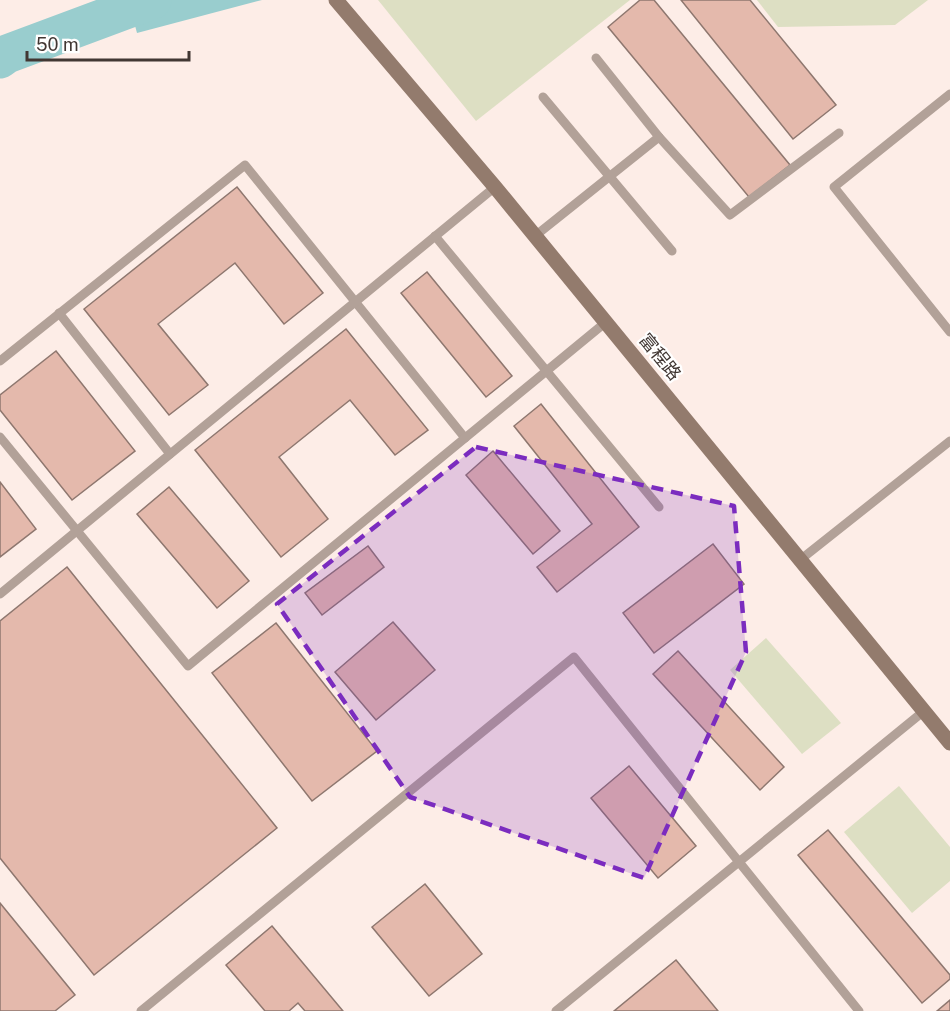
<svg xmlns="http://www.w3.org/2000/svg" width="950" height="1011" viewBox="0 0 950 1011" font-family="'Public Sans','Noto Sans SC',sans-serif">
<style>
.green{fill:#dddfc3}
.water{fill:#99cdce}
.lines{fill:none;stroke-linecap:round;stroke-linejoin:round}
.river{stroke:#99cdce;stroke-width:39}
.building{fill:#e4b9ac;stroke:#8e776f;stroke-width:1.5}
.service{stroke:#b2a198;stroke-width:9}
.secondary{stroke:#937b6d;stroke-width:15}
.marked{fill:#7b2cbf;fill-opacity:0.2;stroke:#7b2cbf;stroke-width:4.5;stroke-dasharray:12 8;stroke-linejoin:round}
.labels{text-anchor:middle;stroke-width:4.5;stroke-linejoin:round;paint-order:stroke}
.street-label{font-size:18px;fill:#413733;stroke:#fff}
</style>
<rect width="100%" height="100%" fill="#fdede7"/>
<g class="green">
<path d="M378,0H630L476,121Z"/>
<path d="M757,0H928L895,25L778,27Z"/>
<path d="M766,638L841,723L802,754L730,670Z"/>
<path d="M899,786L950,847V881L912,913L844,832Z"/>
</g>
<path class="water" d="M128,0H262L137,33Z"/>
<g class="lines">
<path class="river" d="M0,59L7,54L152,0"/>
</g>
<g class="building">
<path d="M640,0H654L790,165L749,197L608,27Z"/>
<path d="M681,0H750L836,105L793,139Z"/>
<path d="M237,187L323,293L284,324L235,263L158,324L208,385L169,415L84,309Z"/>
<path d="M427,272L512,376L486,397L401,293Z"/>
<path d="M346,329L428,430L395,455L350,400L279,457L328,519L281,557L195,450Z"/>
<path d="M56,351L135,451L72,500L0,410V395Z"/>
<path d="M541,404L639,527L557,592L537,567L592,524L514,426Z"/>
<path d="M493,451L560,531L533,554L466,475Z"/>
<path d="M0,482L36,529L0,557Z"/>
<path d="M169,487L249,581L217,608L137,514Z"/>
<path d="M713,544L744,584L654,653L623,613Z"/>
<path d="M368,546L384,567L322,615L305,593Z"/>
<path d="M67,567L277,828L94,975L0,858V621Z"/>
<path d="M393,622L435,670L376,720L335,672Z"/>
<path d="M276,623L377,751L312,801L212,673Z"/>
<path d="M678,651L784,767L760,790L653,674Z"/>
<path d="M629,766L696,846L658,878L591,798Z"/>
<path d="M828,830L950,975V979L922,1003L798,855Z"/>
<path d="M425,884L482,954L429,996L372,927Z"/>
<path d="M0,903L75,995L55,1011H0Z"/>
<path d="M272,926L343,1011H305L298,1003L289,1011H265L226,965Z"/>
<path d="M676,960L718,1011H614Z"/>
<path d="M950,1000V1011H937Z"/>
</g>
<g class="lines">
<g class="service">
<path d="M596,58L659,137L730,215L839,133"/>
<path d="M950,94L834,187L950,332"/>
<path d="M543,97L672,251"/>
<path d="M435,236L659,507"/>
<path d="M535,236L659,137"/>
<path d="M59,313L170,454"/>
<path d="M0,361L245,165L465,438"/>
<path d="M0,437L188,666L606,322"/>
<path d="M800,560L950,441"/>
<path d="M0,594L495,187"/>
<path d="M141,1011L574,657L859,1011"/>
<path d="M556,1011L924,711"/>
</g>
<path class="secondary" d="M336,0L495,187L950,743"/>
</g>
<path class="marked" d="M476,447L734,506L746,652L644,878L410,797L277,604Z"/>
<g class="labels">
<g class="street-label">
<text transform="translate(660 357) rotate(51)" y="6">富程路</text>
</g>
</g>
<path d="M27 51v9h162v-9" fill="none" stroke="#413733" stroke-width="3"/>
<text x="36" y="51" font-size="18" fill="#413733" stroke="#ffffff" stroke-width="4.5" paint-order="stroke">50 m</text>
</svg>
